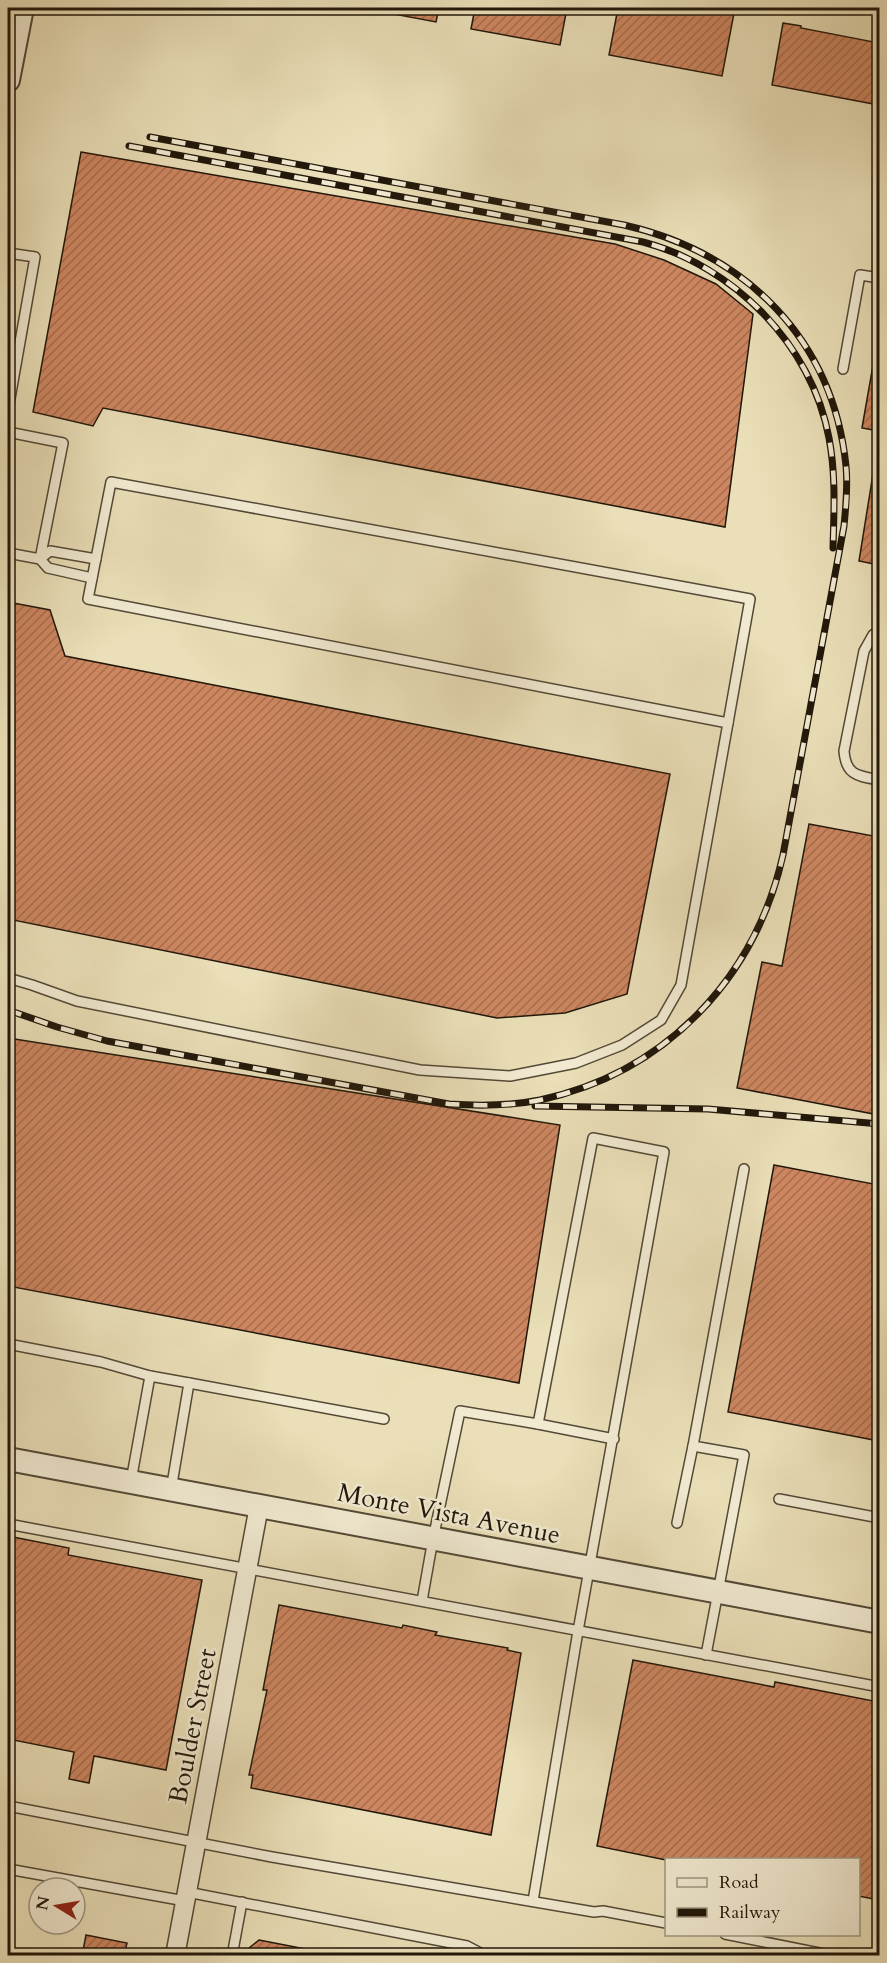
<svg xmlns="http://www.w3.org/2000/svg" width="887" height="1963" viewBox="0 0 887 1963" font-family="Cardo,serif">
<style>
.building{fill:url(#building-hatch);stroke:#21170a;stroke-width:1.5}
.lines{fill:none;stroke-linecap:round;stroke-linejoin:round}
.service-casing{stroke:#534936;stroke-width:12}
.minor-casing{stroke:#534936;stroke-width:21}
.tertiary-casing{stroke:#534936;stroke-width:26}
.service{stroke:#f1ead1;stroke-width:9}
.minor{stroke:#f1ead1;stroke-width:18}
.tertiary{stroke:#f1ead1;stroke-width:22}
.rail-casing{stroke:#21170a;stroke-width:7}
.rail{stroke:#f1ead1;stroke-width:4.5;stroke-dasharray:14;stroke-linecap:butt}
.labels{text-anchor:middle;stroke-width:5;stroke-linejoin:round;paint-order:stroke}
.street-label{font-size:26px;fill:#21170a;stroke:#f1ead1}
</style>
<defs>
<pattern id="building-hatch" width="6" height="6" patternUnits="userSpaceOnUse" patternTransform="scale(1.5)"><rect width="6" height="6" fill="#cd8660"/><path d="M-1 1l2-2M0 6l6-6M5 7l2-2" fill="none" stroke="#a66d4d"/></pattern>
</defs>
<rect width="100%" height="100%" fill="#eadfb8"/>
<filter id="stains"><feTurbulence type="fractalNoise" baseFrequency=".00333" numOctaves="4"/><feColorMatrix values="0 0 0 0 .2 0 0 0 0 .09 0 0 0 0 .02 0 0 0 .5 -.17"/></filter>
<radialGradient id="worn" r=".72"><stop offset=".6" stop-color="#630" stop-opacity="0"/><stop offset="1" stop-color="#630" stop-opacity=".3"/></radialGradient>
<g class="building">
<path d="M389,8H439L436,22L388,13Z"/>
<path d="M475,8H567L560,45L471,29Z"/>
<path d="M618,8H735L722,76L609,55Z"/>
<path d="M783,23L801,26V28L879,43V105L772,85Z"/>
<path d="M81,152L615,244L664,260L716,284L753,314L725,527L103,408L93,426L33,412Z"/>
<path d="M873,365L879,366V431L862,428Z"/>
<path d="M873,474L879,475V565L859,561Z"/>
<path d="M8,602L50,610L65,656L670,774L627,994L565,1013L497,1018L8,919Z"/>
<path d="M809,824L879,837V1115L737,1088L762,962L782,966Z"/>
<path d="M8,1038L560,1125L519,1383L8,1286Z"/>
<path d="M774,1165L879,1185V1441L728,1412Z"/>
<path d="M8,1536L69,1548L68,1555L202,1580L166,1770L94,1756L89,1783L69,1779L74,1752L8,1739Z"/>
<path d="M279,1605L402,1628L403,1625L437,1632L435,1635L508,1648L507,1650L521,1653L491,1835L251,1788L253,1775H249L267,1690H263Z"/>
<path d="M633,1660L774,1687L775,1682L879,1702V1900L858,1896V1860H666L597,1846Z"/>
<path d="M86,1935L127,1943L124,1956H82Z"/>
<path d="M259,1940L311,1950L310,1956H239Z"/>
</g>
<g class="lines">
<defs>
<g id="service">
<path d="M8,253L35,257L8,410"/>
<path d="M843,369L860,275L880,278"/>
<path d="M8,432L63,443L40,559"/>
<path d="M111,482L750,599L728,723L88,599Z"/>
<path d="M8,553L40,559L48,568L92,578"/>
<path d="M40,559L50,551L96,559"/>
<path d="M880,630L873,635L864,651L844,751C846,776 858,776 880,780"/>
<path d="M8,978L32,985L77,1001L420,1070L510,1076L576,1063L622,1045L661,1020L681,985L728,723"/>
<path d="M8,1344L101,1362L150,1376"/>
<path d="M189,1383L384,1419"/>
<path d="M538,1424L614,1439"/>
<path d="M131,1481L150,1376L189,1383L171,1490"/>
<path d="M779,1499L880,1518"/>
<path d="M677,1523L693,1446"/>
<path d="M8,1524L880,1687"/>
<path d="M422,1601L433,1539L460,1411L538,1424L593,1138L664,1152L578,1631L533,1901"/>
<path d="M706,1655L744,1455L693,1446L744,1169"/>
<path d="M8,1806L272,1857L594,1912L603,1911L666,1923"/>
<path d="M8,1869L185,1901"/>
<path d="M187,1892L467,1946L486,1956"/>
<path d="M725,1934L834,1956"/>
<path d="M232,1956L242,1902"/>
</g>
<path id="minor" d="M175,1956L259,1506"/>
<g id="tertiary">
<path d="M8,80L22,8"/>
<path d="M8,1459L880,1622"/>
</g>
</defs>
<use href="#service" class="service-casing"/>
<use href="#minor" class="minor-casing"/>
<use href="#tertiary" class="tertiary-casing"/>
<use href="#service" class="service"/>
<use href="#minor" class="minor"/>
<use href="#tertiary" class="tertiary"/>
<defs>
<g id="rail">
<path d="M129,146L643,242C734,266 812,345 829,438C836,475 834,511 833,548"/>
<path d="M8,1010L57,1027L107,1041L449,1104C479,1106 510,1106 540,1100C665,1073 755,979 783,855L844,526C846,506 848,486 846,466C833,339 746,253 624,225L150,137"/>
<path d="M535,1106L708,1109L880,1124"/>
</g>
</defs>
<use href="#rail" class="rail-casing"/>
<use href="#rail" class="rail"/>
</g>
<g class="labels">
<g class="street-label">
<text transform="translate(449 1513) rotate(11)" y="9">Monte Vista Avenue</text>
<text transform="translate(192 1726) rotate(-79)" y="9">Boulder Street</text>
</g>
</g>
<rect width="887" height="1963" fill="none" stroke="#eadfb8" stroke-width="30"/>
<rect x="9" y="9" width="869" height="1945" fill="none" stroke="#21170a" stroke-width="3"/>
<rect x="15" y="15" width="857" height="1933" fill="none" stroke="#21170a" stroke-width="1.5"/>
<rect x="665" y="1858" width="195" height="78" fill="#f1ead1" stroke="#9e9681" stroke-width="1.5"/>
<rect x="677" y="1878" width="30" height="9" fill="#f1ead1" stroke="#9e9681" stroke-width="1.5"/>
<text x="719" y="1888" font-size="18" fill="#21170a">Road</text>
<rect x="677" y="1908" width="30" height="9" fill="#21170a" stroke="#9e9681" stroke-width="1.5"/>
<text x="719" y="1918" font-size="18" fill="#21170a">Railway</text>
<g transform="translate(57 1906) rotate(281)"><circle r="28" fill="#f1ead1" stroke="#9e9681" stroke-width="1.5"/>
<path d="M0-4.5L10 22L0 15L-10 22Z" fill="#8f2418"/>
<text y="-9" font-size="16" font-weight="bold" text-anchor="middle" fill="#21170a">N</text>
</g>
<rect width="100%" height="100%" filter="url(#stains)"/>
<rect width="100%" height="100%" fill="url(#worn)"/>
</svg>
